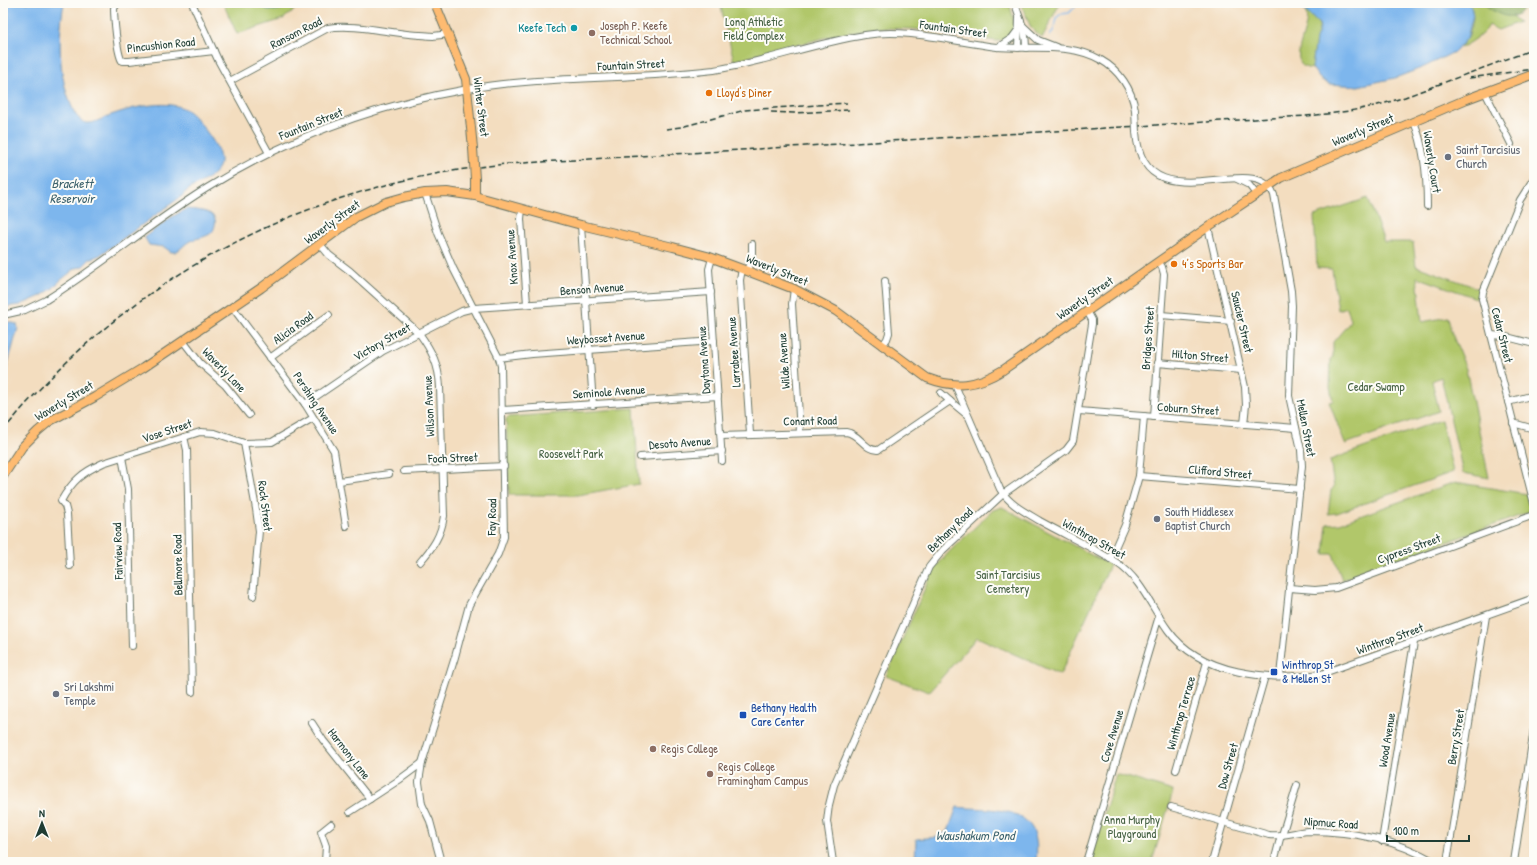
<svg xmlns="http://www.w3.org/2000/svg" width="1537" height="865" viewBox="0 0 1537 865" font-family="'Patrick Hand',sans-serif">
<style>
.green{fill:#b1c76b;stroke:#688250}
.forest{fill:#8cac5f;stroke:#56744a}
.water{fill:#7db6ed;stroke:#4e7a90}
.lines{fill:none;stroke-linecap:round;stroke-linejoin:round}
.stream{stroke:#7db6ed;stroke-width:1.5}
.minor-casing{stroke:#697565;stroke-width:8}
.major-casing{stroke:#697565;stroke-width:10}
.minor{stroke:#fff;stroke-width:6}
.major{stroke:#febb71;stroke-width:8}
.rail{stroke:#1f3d34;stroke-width:1.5;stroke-dasharray:6 3;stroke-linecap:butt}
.minor-bridge-casing{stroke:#697565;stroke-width:8;stroke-linecap:butt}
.major-bridge-casing{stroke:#697565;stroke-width:10;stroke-linecap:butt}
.minor-bridge{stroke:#fff;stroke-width:6}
.major-bridge{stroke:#febb71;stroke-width:8}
.culture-dot{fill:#0f9aa8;stroke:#fdfcf7;stroke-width:1.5}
.education-dot{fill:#8d6e63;stroke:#fdfcf7;stroke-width:1.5}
.food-dot{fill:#e8710a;stroke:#fdfcf7;stroke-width:1.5}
.worship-dot{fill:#6b7280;stroke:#fdfcf7;stroke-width:1.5}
.transit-dot{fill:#1a4fb4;stroke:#fdfcf7;stroke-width:1.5}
.labels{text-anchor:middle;stroke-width:4;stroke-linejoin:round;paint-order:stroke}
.park-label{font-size:12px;fill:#446042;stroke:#fdfcf7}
.education-label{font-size:12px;fill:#785e54;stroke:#fdfcf7;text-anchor:start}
.culture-label{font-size:12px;fill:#0d838f;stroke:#fdfcf7;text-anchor:end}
.street-label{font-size:12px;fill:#1f3d34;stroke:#fdfcf7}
.food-label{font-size:12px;fill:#c56008;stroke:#fdfcf7;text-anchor:start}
.worship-label{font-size:12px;fill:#5b616d;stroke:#fdfcf7;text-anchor:start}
.transit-label{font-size:12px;fill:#164399;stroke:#fdfcf7;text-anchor:start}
.water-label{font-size:13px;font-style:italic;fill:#3b616c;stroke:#fdfcf7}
</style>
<rect width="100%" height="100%" fill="#fdfcf7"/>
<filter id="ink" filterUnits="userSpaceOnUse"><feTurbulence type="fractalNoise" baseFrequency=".025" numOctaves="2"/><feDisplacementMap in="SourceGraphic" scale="8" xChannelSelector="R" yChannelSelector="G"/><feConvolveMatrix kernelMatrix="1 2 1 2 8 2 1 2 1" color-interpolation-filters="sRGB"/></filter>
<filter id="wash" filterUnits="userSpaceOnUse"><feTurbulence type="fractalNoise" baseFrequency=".012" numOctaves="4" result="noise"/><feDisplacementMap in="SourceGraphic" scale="16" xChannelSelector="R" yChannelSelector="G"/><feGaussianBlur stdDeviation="0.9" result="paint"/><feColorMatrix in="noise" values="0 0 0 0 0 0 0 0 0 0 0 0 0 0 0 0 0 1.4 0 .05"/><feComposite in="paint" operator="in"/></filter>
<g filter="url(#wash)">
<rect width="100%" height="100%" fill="#f3ddbf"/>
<g class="green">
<path d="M223,3H304L283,19L237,34Z"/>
<path d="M720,3H1009C1014,18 1021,41 996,41L914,29L877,28L840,34L734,61Z"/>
<path d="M1021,3H1060L1042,38L1031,28Z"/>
<path d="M1467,3H1496L1519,22L1498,30L1489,25C1486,33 1468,45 1460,48L1469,35L1473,19L1472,9Z"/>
<path d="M1305,11C1309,15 1317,19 1319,25C1321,29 1310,60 1313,69C1281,67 1314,27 1305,11Z"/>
<path d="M1368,198L1384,242H1413L1416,266L1480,289L1476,298L1417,277L1422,322L1448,317L1451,331L1466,369L1489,478L1463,473L1441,377L1432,381L1439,411L1345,444L1329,402L1333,401L1330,387L1331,358L1333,357V342L1351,321L1347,307L1338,310L1332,269L1317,268L1314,216Z"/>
<path d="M634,408L639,484L578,495H509L506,419L508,417Z"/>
<path d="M1441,420L1453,472L1337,513L1328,514L1331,490L1334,487L1330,460Z"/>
<path d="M1455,482L1527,494C1528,501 1532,508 1527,513L1342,580L1333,554H1324L1327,524L1340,523Z"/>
<path d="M1002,507L1110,565L1060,675L977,637L929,692L886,676L933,570L950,551L993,510Z"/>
<path d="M1116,774L1173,791L1152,862H1090Z"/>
</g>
<path class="forest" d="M1483,3H1527C1517,25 1497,16 1483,3Z"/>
<g class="water">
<path d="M3,3H64C58,36 58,76 72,107C74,113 79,121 86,123C95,124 106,116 114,114C134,107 170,98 188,111C197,118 205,129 211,138C216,145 223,158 219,167C212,181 187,186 182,196L100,255L90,259L82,267L76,268L61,280L53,288L41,296L20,305L3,307Z"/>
<path d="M254,3H292C280,14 266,11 254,3Z"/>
<path d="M1297,3H1467L1471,7L1473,15L1467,38L1456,51L1424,67L1395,78L1358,86L1329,84L1320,79L1312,68L1316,39L1320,28L1319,24Z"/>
<path d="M186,209C195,210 219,210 215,225C214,229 213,233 208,235C203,238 196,238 190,241C184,244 181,250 175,252H171L164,247L149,245L145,238L146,236L172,217Z"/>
<path d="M8,322L17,324L18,328L3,381V323Z"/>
<path d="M957,807C979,810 1019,805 1032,828C1038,838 1037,851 1036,862H915L916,839L938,837L948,831Z"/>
</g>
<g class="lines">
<path class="stream" d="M1050,36L1054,29L1056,18L1061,14L1069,13L1075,7V3"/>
</g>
</g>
<g filter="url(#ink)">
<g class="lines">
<defs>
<g id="minor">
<path d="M118,3L114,8C114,17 117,54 122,61H129L214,51"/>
<path d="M192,3L218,60L269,153"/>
<path d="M1015,3C1020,21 1026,29 1026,48"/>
<path d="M1023,26L1038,40L1056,47"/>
<path d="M998,47L1012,38L1018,30"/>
<path d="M1018,48L1019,18"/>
<path d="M230,81L328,28C353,23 393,34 420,35C430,36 439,37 448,33"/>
<path d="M1485,92L1511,144"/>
<path d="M1414,122C1425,148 1427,178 1427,206"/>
<path d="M1136,132C1143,228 1257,146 1274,195L1291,291L1292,306L1289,396L1301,450L1302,466L1280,676"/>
<path d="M1534,178L1520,200L1483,292L1482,299L1534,504"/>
<path d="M1237,179L1249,185L1256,194"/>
<path d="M425,193L438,233L453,268L499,358L501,366L504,537L498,554L469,605L455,657L422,763L419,782L422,804L430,821L441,862"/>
<path d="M522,209L521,219L527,304"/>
<path d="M581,225L593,405"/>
<path d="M1208,227L1245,387L1246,405L1244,424"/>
<path d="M320,244L329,255L350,271L419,333C432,351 439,365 440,387L444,516C441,536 433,547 420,562"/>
<path d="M712,258L709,269L722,461"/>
<path d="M742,269L740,280L750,434"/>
<path d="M747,271L752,256V244"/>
<path d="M794,289L792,304L800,432"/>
<path d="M233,308L305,404L334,451L346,526"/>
<path d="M3,315L25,310L46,300C102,265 152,222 207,188C287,138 376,105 468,89C549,75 633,80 714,70C765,62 814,43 865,35C909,28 953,42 997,47C1030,50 1070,42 1101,60C1119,70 1132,89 1135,110"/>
<path d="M1161,315L1231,321"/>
<path d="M1491,335L1503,336L1534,344"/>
<path d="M183,341L200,363L225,385L249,415"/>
<path d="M882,346L887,339L889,333L885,281"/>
<path d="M270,358L329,315"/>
<path d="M499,358L532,354L714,341"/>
<path d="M1157,363L1241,370"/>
<path d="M955,385L1000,489C1009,504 1025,512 1040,521C1065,535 1092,547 1117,563C1142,580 1151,607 1168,630C1200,675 1271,681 1321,674L1534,598"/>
<path d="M950,401L967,415"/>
<path d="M1508,402L1534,395"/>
<path d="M305,404L383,351L462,311L474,308L711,292"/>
<path d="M502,410L718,396"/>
<path d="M1079,411L1296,428"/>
<path d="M1154,417L1164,274L1162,267L1159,262"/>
<path d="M1513,423L1534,429"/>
<path d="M721,436L846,432C860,434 865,451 878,450L950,401L941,393"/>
<path d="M184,437L187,450L192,692"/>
<path d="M244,443L256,509L259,531L253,596"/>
<path d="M122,457L128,489L132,646"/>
<path d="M640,457L722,451"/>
<path d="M404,471L504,466"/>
<path d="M1139,476L1300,489"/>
<path d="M339,481L389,474"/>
<path d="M1110,559L1125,525L1139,476L1144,416"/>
<path d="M70,566L67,514L65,506L61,501C72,481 83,472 103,463L200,432L215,433L244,443L272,442L313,418"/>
<path d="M1289,588L1315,590L1336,588L1534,515"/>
<path d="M312,723L323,740L370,799"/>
<path d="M1176,770L1207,662"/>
<path d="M1171,807L1269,835C1282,837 1295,832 1308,831C1351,831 1397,840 1435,862"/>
<path d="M350,812L399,780L422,763"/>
<path d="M1282,835L1297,785"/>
<path d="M1382,841L1414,642"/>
<path d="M325,862L326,846L321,832L331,824"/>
<path d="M833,862L827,821L829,805L834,785L929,567L943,550L1003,494L1066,450L1073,441L1092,324V320L1087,311"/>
<path d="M1086,862L1159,616"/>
<path d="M1212,862L1265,676"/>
<path d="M1274,862L1281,835"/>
<path d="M1447,862L1486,616"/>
<path d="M1514,862L1534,729"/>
</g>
<g id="major">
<path d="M435,3L466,79L473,148"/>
<path d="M475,196V179"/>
<path d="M3,476L22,447L38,431L50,421L95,397L143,368L261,288L356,217L386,202L404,197L425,193L447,192L475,196L581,225L673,247L707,256L742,269L794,289L836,311L927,378C956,389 977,386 1003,370L1208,227L1281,178L1467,99L1534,74"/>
</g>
</defs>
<use href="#minor" class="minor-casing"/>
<use href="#major" class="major-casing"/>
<use href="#minor" class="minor"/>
<use href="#major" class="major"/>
<g class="rail">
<path d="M1469,78L1534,69"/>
<path d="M771,112L794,113L849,110"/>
<path d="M666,129L681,127L745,110L847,103"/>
<path d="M3,431C129,276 309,182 507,164L1305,116C1342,113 1369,109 1405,97L1534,49"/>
</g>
<defs>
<path id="minor-bridge" d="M1135,110L1136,132"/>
<path id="major-bridge" d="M473,148L475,179"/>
</defs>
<use href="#minor-bridge" class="minor-bridge-casing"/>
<use href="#major-bridge" class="major-bridge-casing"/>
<use href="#minor-bridge" class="minor-bridge"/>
<use href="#major-bridge" class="major-bridge"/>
</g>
</g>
<circle class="culture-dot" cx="574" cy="28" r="4"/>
<g class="education-dot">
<circle cx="592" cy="33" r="4"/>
<circle cx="653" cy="749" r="4"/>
<circle cx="710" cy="774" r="4"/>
</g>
<g class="food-dot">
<circle cx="709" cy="93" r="4"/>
<circle cx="1174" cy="264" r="4"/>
</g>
<g class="worship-dot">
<circle cx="1448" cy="157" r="4"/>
<circle cx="1157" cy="519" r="4"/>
<circle cx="56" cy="694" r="4"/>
</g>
<g class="transit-dot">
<rect x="1270" y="668" width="8" height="8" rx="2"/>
<rect x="739" y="711" width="8" height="8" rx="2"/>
</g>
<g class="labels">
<g class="park-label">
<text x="754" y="26">Long Athletic<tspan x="754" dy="14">Field Complex</tspan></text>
<text x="1376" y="391">Cedar Swamp</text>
<text x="571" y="458">Roosevelt Park</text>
<text x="1008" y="579">Saint Tarcisius<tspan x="1008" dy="14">Cemetery</tspan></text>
<text x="1132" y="824">Anna Murphy<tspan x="1132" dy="14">Playground</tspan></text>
</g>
<g class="education-label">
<text x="600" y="30">Joseph P. Keefe<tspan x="600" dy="14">Technical School</tspan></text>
<text x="661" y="753">Regis College</text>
<text x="718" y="771">Regis College<tspan x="718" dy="14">Framingham Campus</tspan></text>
</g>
<g class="culture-label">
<text x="566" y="32">Keefe Tech</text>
</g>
<g class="street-label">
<text transform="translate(953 29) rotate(8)" y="4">Fountain Street</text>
<text transform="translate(296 33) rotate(-27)" y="4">Ransom Road</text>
<text transform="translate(161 45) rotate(-6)" y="4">Pincushion Road</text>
<text transform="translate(631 65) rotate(-3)" y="4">Fountain Street</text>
<text transform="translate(481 107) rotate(83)" y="4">Winter Street</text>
<text transform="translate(311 124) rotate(-22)" y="4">Fountain Street</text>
<text transform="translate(1363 130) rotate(-23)" y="4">Waverly Street</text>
<text transform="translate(1432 162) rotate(81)" y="4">Waverly Court</text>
<text transform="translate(332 222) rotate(-36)" y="4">Waverly Street</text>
<text transform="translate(512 257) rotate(-94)" y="4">Knox Avenue</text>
<text transform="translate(777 270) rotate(22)" y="4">Waverly Street</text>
<text transform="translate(592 289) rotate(-4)" y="4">Benson Avenue</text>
<text transform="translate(1085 298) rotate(-35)" y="4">Waverly Street</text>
<text transform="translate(1242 322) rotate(77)" y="4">Saucier Street</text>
<text transform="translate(293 328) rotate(-36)" y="4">Alicia Road</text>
<text transform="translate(1502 335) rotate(76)" y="4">Cedar Street</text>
<text transform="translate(606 338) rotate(-4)" y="4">Weybosset Avenue</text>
<text transform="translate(1148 338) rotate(-86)" y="4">Bridges Street</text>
<text transform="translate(382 342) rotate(-30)" y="4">Victory Street</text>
<text transform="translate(734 352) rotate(-94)" y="4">Larrabee Avenue</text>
<text transform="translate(1200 356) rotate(5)" y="4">Hilton Street</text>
<text transform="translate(704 360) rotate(-94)" y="4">Daytona Avenue</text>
<text transform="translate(784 361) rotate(-94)" y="4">Wilde Avenue</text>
<text transform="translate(224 370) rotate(46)" y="4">Waverly Lane</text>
<text transform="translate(609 392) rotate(-4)" y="4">Seminole Avenue</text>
<text transform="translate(64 401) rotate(-31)" y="4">Waverly Street</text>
<text transform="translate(316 403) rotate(56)" y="4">Pershing Avenue</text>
<text transform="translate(429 406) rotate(-93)" y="4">Wilson Avenue</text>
<text transform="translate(1188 409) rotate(4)" y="4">Coburn Street</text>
<text transform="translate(810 421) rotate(-1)" y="4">Conant Road</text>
<text transform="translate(1306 428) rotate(79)" y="4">Mellen Street</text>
<text transform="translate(167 431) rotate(-18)" y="4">Vose Street</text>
<text transform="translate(680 443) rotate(-4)" y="4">Desoto Avenue</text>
<text transform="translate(453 458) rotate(-2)" y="4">Foch Street</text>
<text transform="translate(1220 472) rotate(5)" y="4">Clifford Street</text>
<text transform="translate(265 506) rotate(83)" y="4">Rock Street</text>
<text transform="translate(492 517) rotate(-89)" y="4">Fay Road</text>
<text transform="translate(950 530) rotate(-44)" y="4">Bethany Road</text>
<text transform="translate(1094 539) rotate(29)" y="4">Winthrop Street</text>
<text transform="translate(1409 549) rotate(-20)" y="4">Cypress Street</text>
<text transform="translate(118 551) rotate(-92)" y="4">Fairview Road</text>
<text transform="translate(178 565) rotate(-91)" y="4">Bellmore Road</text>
<text transform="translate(1390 639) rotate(-20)" y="4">Winthrop Street</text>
<text transform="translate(1181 713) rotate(-74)" y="4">Winthrop Terrace</text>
<text transform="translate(1112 736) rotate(-73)" y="4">Cove Avenue</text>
<text transform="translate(1456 737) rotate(-81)" y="4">Berry Street</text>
<text transform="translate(1387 740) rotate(-81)" y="4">Wood Avenue</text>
<text transform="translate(349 754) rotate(52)" y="4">Harmony Lane</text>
<text transform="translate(1228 766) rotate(-74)" y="4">Dow Street</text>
<text transform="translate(1331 823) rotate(4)" y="4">Nipmuc Road</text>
</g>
<g class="food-label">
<text x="717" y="97">Lloyd's Diner</text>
<text x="1182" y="268">4’s Sports Bar</text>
</g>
<g class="worship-label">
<text x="1456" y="154">Saint Tarcisius<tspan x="1456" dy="14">Church</tspan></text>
<text x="1165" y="516">South Middlesex<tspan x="1165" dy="14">Baptist Church</tspan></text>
<text x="64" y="691">Sri Lakshmi<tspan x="64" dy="14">Temple</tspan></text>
</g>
<g class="transit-label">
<text x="1282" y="669">Winthrop St<tspan x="1282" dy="14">&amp; Mellen St</tspan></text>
<text x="751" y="712">Bethany Health<tspan x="751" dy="14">Care Center</tspan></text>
</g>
<g class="water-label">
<text x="72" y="188">Brackett<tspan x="72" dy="15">Reservoir</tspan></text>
<text x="975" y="840">Waushakum Pond</text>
</g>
</g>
<rect width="1537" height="865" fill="none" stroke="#fdfcf7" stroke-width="16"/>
<g transform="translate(42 823)" stroke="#fdfcf7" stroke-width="3" paint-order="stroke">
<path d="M0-3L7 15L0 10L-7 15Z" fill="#1f3d34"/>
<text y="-6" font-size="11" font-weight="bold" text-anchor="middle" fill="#1f3d34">N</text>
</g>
<path d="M1387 835v6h82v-6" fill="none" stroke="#1f3d34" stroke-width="2"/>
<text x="1393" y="835" font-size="12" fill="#1f3d34" stroke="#fdfcf7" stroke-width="3" paint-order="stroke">100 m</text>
</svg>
